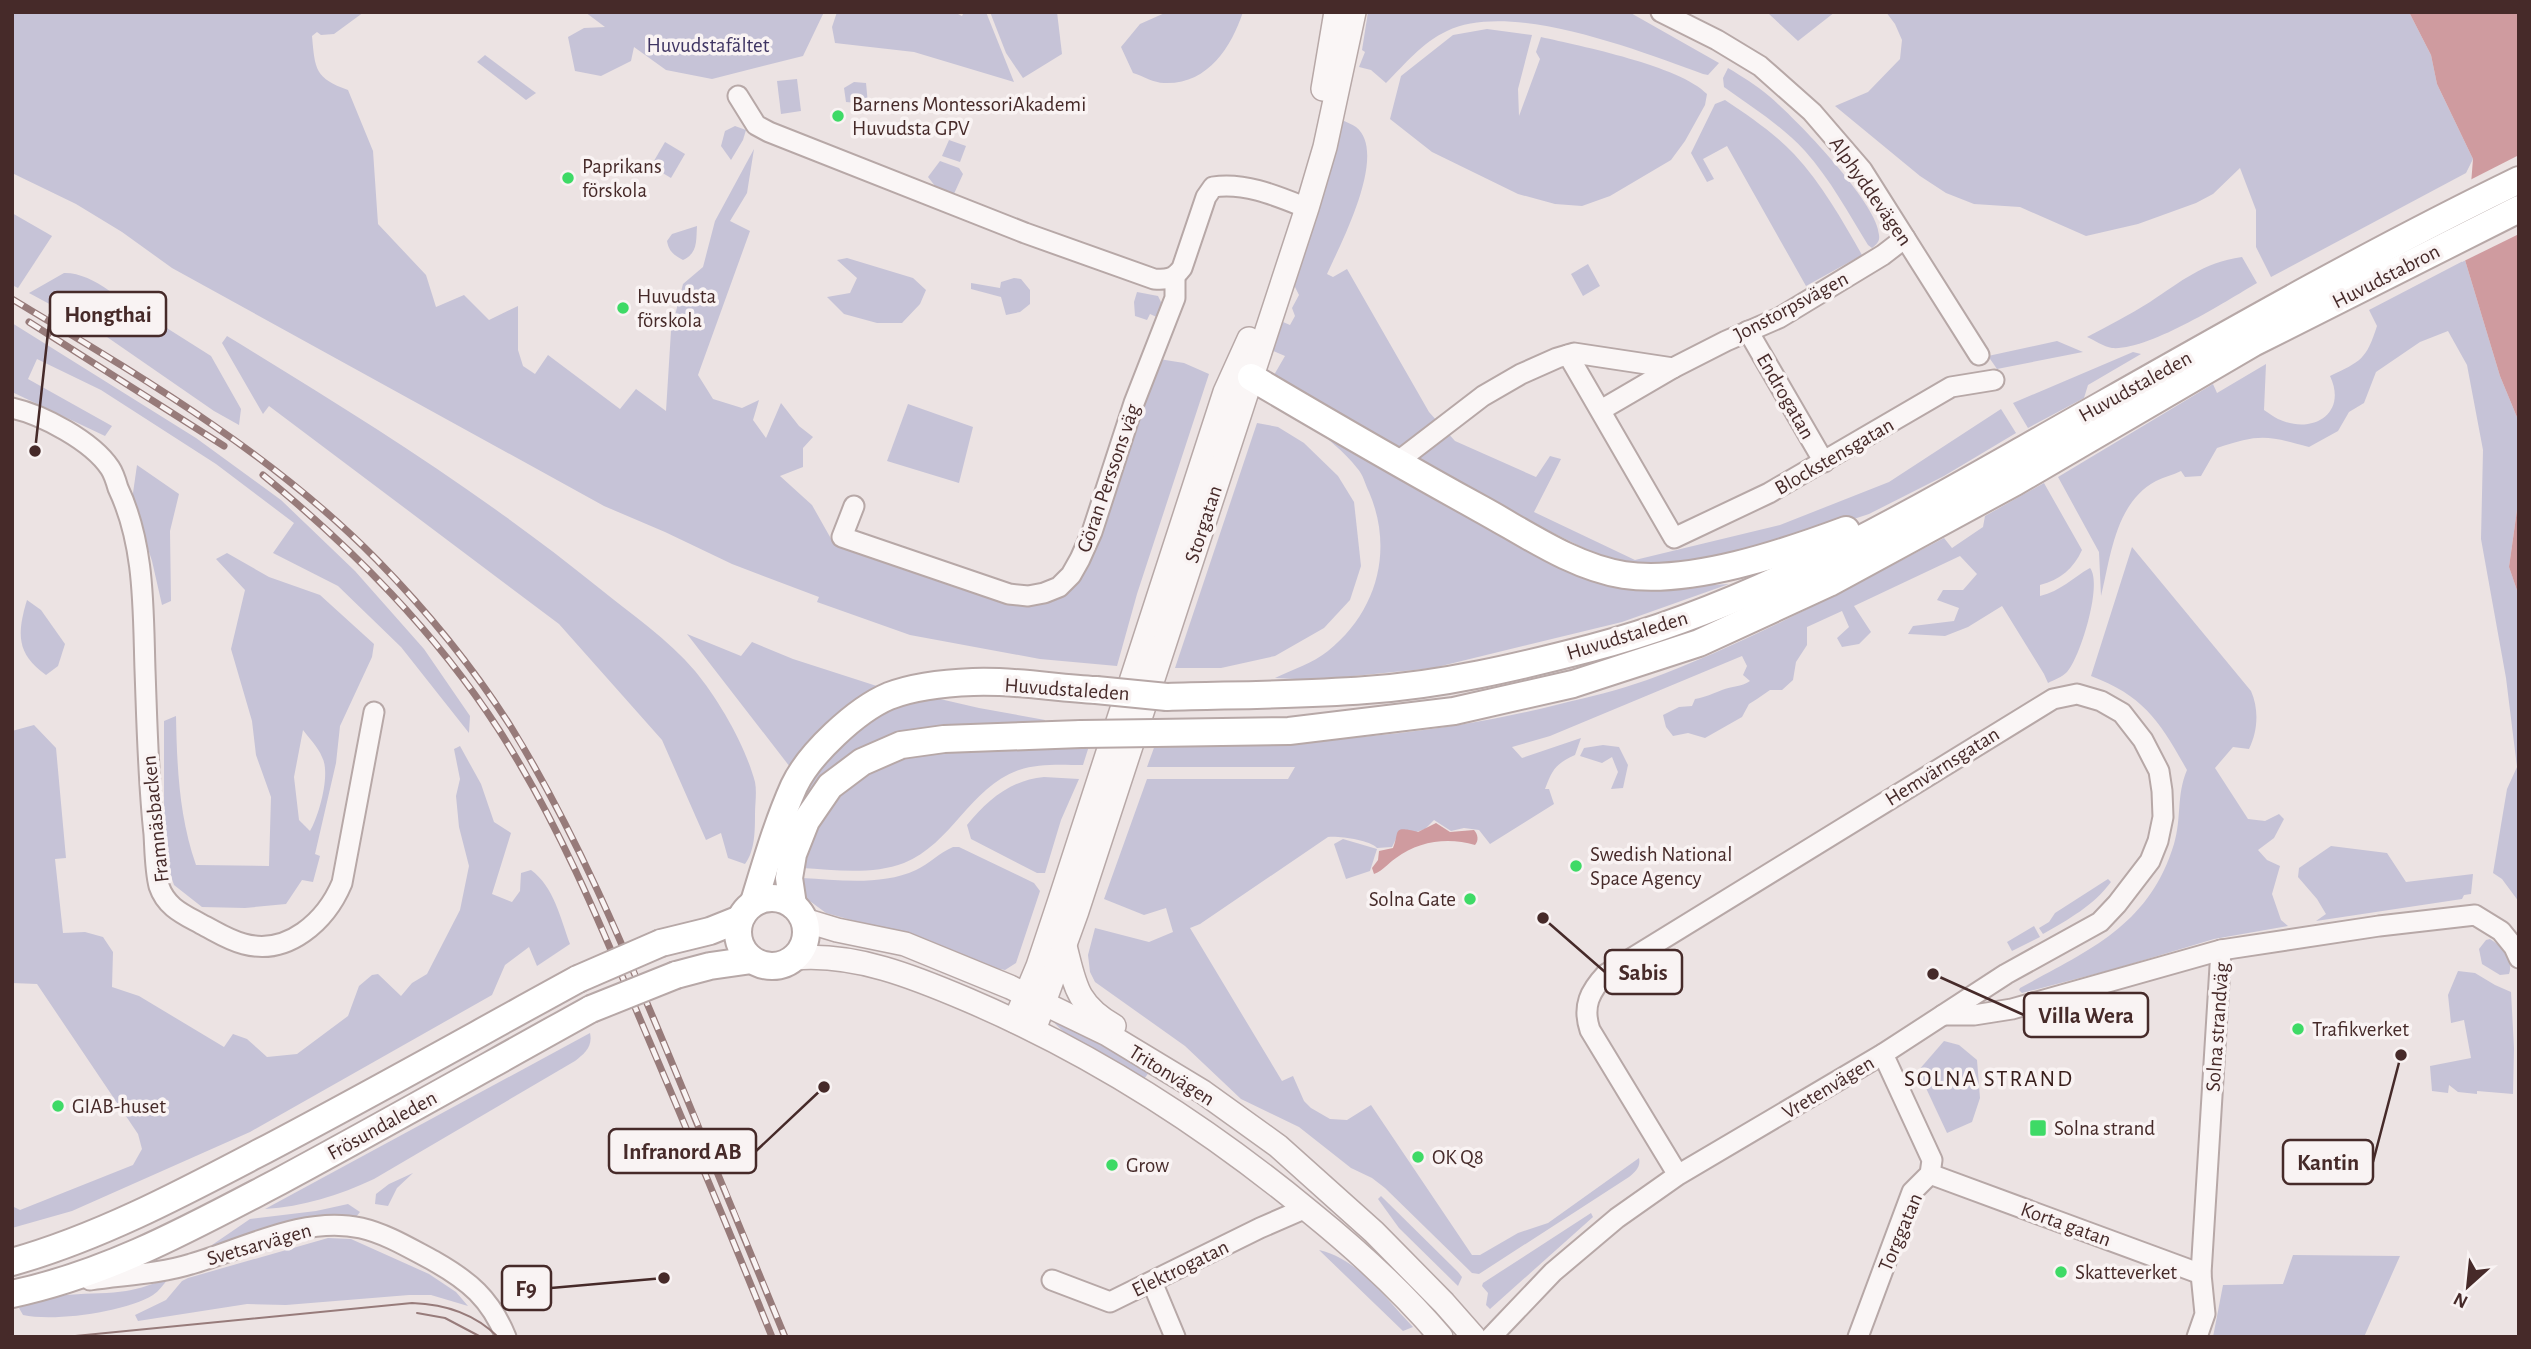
<svg xmlns="http://www.w3.org/2000/svg" width="2531" height="1349" viewBox="0 0 2531 1349" font-family="'Alegreya Sans',sans-serif">
<style>
.green{fill:#c6c3d7;fill-rule:evenodd}
.water{fill:#cf9b9f}
.pier{fill:#ece3e3}
.lines{fill:none;stroke-linecap:round;stroke-linejoin:round}
.minor-casing{stroke:#b7a8a7;stroke-width:23}
.tertiary-casing{stroke:#b7a8a7;stroke-width:26}
.secondary-casing{stroke:#b7a8a7;stroke-width:30}
.minor{stroke:#faf6f6;stroke-width:19}
.tertiary{stroke:#faf6f6;stroke-width:23}
.secondary{stroke:#fff;stroke-width:26}
.tram{stroke:#977b7a;stroke-width:2}
.rail-casing{stroke:#977b7a;stroke-width:7}
.rail{stroke:#f9f3f3;stroke-width:4.5;stroke-dasharray:13;stroke-linecap:butt}
.secondary-bridge-casing{stroke:#b7a8a7;stroke-width:30;stroke-linecap:butt}
.secondary-bridge{stroke:#fff;stroke-width:26}
.poi-dot{fill:#3eda66;stroke:#f9f3f3;stroke-width:2.5}
.labels{text-anchor:middle;stroke-width:7;stroke-linejoin:round;paint-order:stroke}
.park-label{font-size:21px;fill:#3f3563;stroke:#f9f3f3}
.poi-label{font-size:21px;fill:#462a29;stroke:#f9f3f3;text-anchor:start}
.street-label{font-size:21px;fill:#462a29;stroke:#f9f3f3}
.neighbourhood-label{font-size:23px;letter-spacing:2px;fill:#371d1b;stroke:#f9f3f3}
.leader{fill:none;stroke:#462a29;stroke-width:2.5}
.callout-dot{fill:#462a29;stroke:#f9f3f3;stroke-width:2.5}
.callout{fill:#f9f3f3;stroke:#462a29;stroke-width:2.5}
.callout-label{font-size:23px;text-anchor:middle;font-weight:bold;fill:#462a29}
</style>
<rect width="100%" height="100%" fill="#ece3e3"/>
<g class="green">
<path d="M12,12H364L334,34L321,35L317,32L312,36C315,70 315,78 348,90L373,151L378,224L426,275L436,307L464,295L489,320L518,306V350L523,366L535,374L548,355L620,409L636,389L666,411L671,331L683,284L703,267L715,221L754,149L747,193L730,221L750,231L698,375L713,399L742,408L759,400L753,420L766,438L781,403L799,426L813,437L803,448V467L780,476L812,505L834,544L1007,597H1051L1076,585L1090,560L1127,443L1159,359L1184,363L1209,374L1137,594L1117,666L1040,659L910,635L817,602L819,597L732,564L665,532L604,506L172,268L122,232L76,204L12,173Z"/>
<path d="M585,12H824L803,56L712,79L666,70L634,47L631,61L601,76L575,71L568,37L584,28L605,27Z"/>
<path d="M837,12H954L962,16L964,12H986L1014,82L914,52L835,43L832,27Z"/>
<path d="M990,12H1057L1062,54L1023,78L1006,53Z"/>
<path d="M1167,12H1243C1231,48 1207,85 1164,83C1154,83 1143,76 1133,73L1121,47L1140,24Z"/>
<path d="M1368,12H1629L1719,63L1708,75L1703,74C1639,51 1511,0 1447,31C1423,42 1405,64 1386,83L1371,70L1359,67L1365,52L1362,50Z"/>
<path d="M1770,12H1835L1798,41L1769,14Z"/>
<path d="M1886,12H2409L2431,55L2437,84L2473,159L2466,173L2271,277L2256,247V210L2240,168L2213,194L2196,203L2138,224L2086,236L2020,207L1974,204L1946,193L1920,176L1835,106L1868,92L1900,59L1902,40L1895,24Z"/>
<path d="M1487,29L1532,35L1518,89L1519,116L1540,59L1536,52L1541,37C1581,46 1680,66 1707,94L1705,105L1685,141L1671,160L1610,196L1582,206L1555,204L1518,194L1432,152L1390,119L1401,76L1453,35Z"/>
<path d="M485,55L536,93L526,100L477,62Z"/>
<path d="M1728,68C1743,77 1756,85 1769,96C1794,117 1878,203 1879,235C1880,241 1877,244 1872,248L1868,245C1849,214 1830,179 1805,151C1782,126 1752,107 1724,87L1723,78Z"/>
<path d="M797,79L801,111L781,114L777,81Z"/>
<path d="M854,82L866,83L868,104L846,102L844,88Z"/>
<path d="M1725,100C1749,116 1774,133 1794,154C1822,184 1842,220 1862,255L1806,286L1727,146L1703,159L1714,179L1707,182L1691,153L1715,104Z"/>
<path d="M1342,120C1346,122 1352,124 1356,127C1389,153 1340,245 1327,274L1333,277L1347,269L1429,412L1455,441L1536,477L1550,456L1561,459L1534,512L1635,560L1780,525L1889,482L2001,409L2016,433L1944,476L1869,514L1753,552L1661,568L1612,562L1432,473L1274,375L1285,356L1271,350L1283,322L1290,325L1295,316L1292,308L1299,295L1293,283Z"/>
<path d="M735,126L746,130L743,140L731,160L721,146L725,131Z"/>
<path d="M949,140L966,146L960,162L942,156Z"/>
<path d="M665,142L685,154L671,178L651,166Z"/>
<path d="M940,161L959,168L963,174L953,196L939,191L928,177Z"/>
<path d="M12,213L52,236L18,288L12,285Z"/>
<path d="M697,226C696,241 698,253 683,260C674,255 669,252 667,241L672,234Z"/>
<path d="M2242,257L2257,283C2225,302 2148,351 2112,348C2104,347 2094,340 2087,337C2108,326 2129,315 2150,302C2182,281 2202,263 2242,257Z"/>
<path d="M847,258L913,278L926,290L920,304L902,323H877L844,314L827,297L850,293L857,278L837,260Z"/>
<path d="M2465,260L2500,376L2519,422V496L2509,567L2519,596V902L2502,879L2493,873L2507,789L2517,767L2506,678L2481,539L2483,450L2467,365L2448,331L2420,342L2376,372L2364,403L2349,412L2338,431L2309,447C2266,435 2259,434 2217,448L2201,476L2185,477L2181,471C2173,475 2164,477 2156,481C2115,503 2111,556 2101,596L2099,552L2058,477L2213,384L2217,393L2266,364L2264,410C2269,413 2274,417 2278,419C2312,435 2348,414 2330,376C2361,361 2366,360 2377,326L2369,310Z"/>
<path d="M1588,264L1600,286L1583,296L1571,274Z"/>
<path d="M64,273C92,272 129,303 145,325H162L211,356L241,409L239,425L214,411L94,328L29,293Z"/>
<path d="M1014,278L1021,279L1030,290V304L1020,312L1006,315L1001,297L971,289V283L1000,288L1001,282Z"/>
<path d="M1137,292L1158,296L1162,304L1161,319L1150,314L1147,320L1135,316L1134,302Z"/>
<path d="M12,323L196,438L281,500L355,571L424,649L470,716L469,733L401,647L338,586L273,553L294,523L216,464L101,390L37,359L28,379L112,426L105,436L12,392Z"/>
<path d="M227,336C355,414 482,493 599,588C631,614 668,639 695,671C719,700 745,745 755,782C757,792 755,804 755,814C755,830 755,851 745,864L728,858L721,833L706,840L662,740L559,624L269,406L263,414L222,343Z"/>
<path d="M2057,341L2083,352L1997,369L1988,356Z"/>
<path d="M2133,352L2141,354L2088,385L2084,398L2028,428L2013,403Z"/>
<path d="M908,404L973,427L959,483L887,461Z"/>
<path d="M1257,423L1278,427L1304,443L1338,476L1354,502L1361,566L1350,600L1324,628L1275,656L1221,668H1175Z"/>
<path d="M1310,424L1472,518L1679,587L1729,584L1622,622L1433,668L1315,680L1275,678C1292,670 1313,663 1328,651C1377,612 1394,550 1369,492C1365,484 1363,474 1357,468C1344,451 1326,438 1310,424Z"/>
<path d="M137,465L179,494L170,531L171,601L162,605L152,561L132,500Z"/>
<path d="M2044,483L2082,550C2074,568 2060,580 2040,585V596C2061,591 2072,578 2090,568C2103,584 2080,658 2067,672C2062,677 2054,680 2048,683L2044,674L2002,606L1968,627L1945,636L1908,634L1913,626L1954,621L1959,608L1937,600L1943,590H1963L1977,574L1960,556L1854,606L1871,632L1859,644L1842,647L1837,638L1849,627L1842,611L1807,627V645L1796,662L1793,680L1782,690H1770L1757,699L1749,704L1742,717L1705,738L1688,733L1673,736L1666,727L1663,715L1679,707L1692,706L1695,699C1706,697 1712,694 1722,690C1732,686 1741,687 1750,681L1743,675L1747,666L1742,656L1550,736L1512,747L1522,758L1581,738L1575,755C1556,764 1553,768 1545,789H1549L1554,804L1490,844L1479,830L1464,828L1451,831L1434,820L1425,829L1396,839L1392,847L1377,848C1369,840 1341,836 1328,837L1200,924L1190,928L1282,1081L1293,1076L1304,1101L1311,1108L1330,1119L1347,1120L1371,1105L1472,1255H1480L1518,1233L1548,1223L1639,1158C1641,1167 1635,1172 1629,1177L1479,1274L1472,1273L1385,1188L1372,1178L1351,1168L1299,1127L1241,1099L1185,1046L1095,982L1090,972L1088,955L1095,928L1149,942L1173,932L1166,908L1144,915L1104,899L1147,779H1288L1295,767H1147L1155,745C1295,744 1423,739 1560,704C1589,697 1619,690 1647,680C1750,642 1846,589 1944,538L1952,548L1983,527L1985,516Z"/>
<path d="M2132,547L2251,691C2259,709 2258,731 2249,749L2233,747L2215,768L2248,819L2265,821L2279,814L2284,819L2274,838L2258,850L2267,860L2280,866L2272,894L2281,920L2288,926L2214,939L2114,969L2022,993L2019,990L2020,988C2089,950 2149,926 2174,844C2182,817 2176,796 2187,770C2160,722 2144,696 2091,676Z"/>
<path d="M227,553L269,577L320,595L374,644L372,657L340,726L336,763L315,854L320,856L313,882L302,880L286,904L245,908L202,907L174,885L164,855V721L176,716C177,767 179,816 196,865L269,866L271,797L256,755L252,721L231,649L245,590L216,559ZM303,730C309,738 318,747 322,757C331,773 319,816 310,831L299,820L294,777Z"/>
<path d="M27,600L41,610L65,644L58,666L46,675C16,654 17,633 27,600Z"/>
<path d="M687,634L741,656L752,642L793,659L886,689L790,767Z"/>
<path d="M927,696L979,708L1045,720V725L905,736L781,840L795,800L829,748L889,708Z"/>
<path d="M34,725L56,748L66,858L55,859L63,933L85,932L103,937L113,952L112,987L139,996L224,1047L233,1034L247,1039L267,1057L297,1054L348,1016L359,986L372,975L378,974L401,996L412,983L427,974L460,910L469,866L459,827L456,796L460,779L454,749L460,746L481,784L494,822L511,833L492,894L512,902L520,891L521,873L531,870C554,887 560,917 570,944L537,966L529,947L505,965L492,995L250,1132L72,1211L12,1228V1206L20,1210L133,1165L142,1149L138,1134L37,984L12,983V731Z"/>
<path d="M1603,745L1619,747L1628,765L1623,788L1611,789L1618,772L1612,757L1602,763L1580,756L1584,748Z"/>
<path d="M1089,746L1083,765C1063,765 1039,763 1019,770C970,787 952,844 904,863C873,875 834,870 802,868C819,797 862,767 930,751Z"/>
<path d="M1044,777L1079,779L1061,820L1045,873H1037L971,839L967,825C987,801 1010,780 1044,777Z"/>
<path d="M1343,839L1377,849L1370,871L1346,879L1334,844Z"/>
<path d="M2331,846L2387,853L2406,882L2473,874L2471,894L2464,895L2462,899L2316,921L2326,914L2317,899L2298,877L2299,868Z"/>
<path d="M953,847H959L1034,883L1040,891L1016,963L1005,970L990,967L891,931L826,913L803,896L802,878C839,880 881,886 916,870C929,864 939,853 953,847Z"/>
<path d="M2108,879L2111,882C2093,906 2069,919 2043,934L2039,928L2049,922L2055,913Z"/>
<path d="M2034,926L2040,937L2012,951L2007,942Z"/>
<path d="M2490,939C2502,946 2514,960 2509,974L2500,975L2482,964L2479,949L2486,940Z"/>
<path d="M2458,971L2475,973L2495,985L2511,992L2514,1048L2513,1094L2477,1091V1094L2458,1092L2449,1085L2448,1093L2432,1091L2430,1066L2471,1058L2464,1020L2451,1023L2448,995Z"/>
<path d="M1051,1019L1150,1071L1144,1079C1113,1062 1074,1046 1051,1019Z"/>
<path d="M590,1033C593,1047 584,1054 575,1061L374,1179C340,1195 302,1207 265,1209Z"/>
<path d="M1944,1041L1959,1045L1977,1060L1980,1098L1972,1122L1947,1133L1918,1071Z"/>
<path d="M413,1173L397,1188L388,1206L375,1204L376,1194L389,1184Z"/>
<path d="M1381,1196L1458,1272L1462,1277L1458,1286L1399,1228L1378,1199Z"/>
<path d="M348,1204L360,1212L352,1222L216,1252L212,1245L250,1219L316,1211Z"/>
<path d="M1591,1213L1593,1217L1490,1309L1486,1305L1488,1293L1482,1286L1483,1283Z"/>
<path d="M328,1238L351,1239L429,1274L456,1292L468,1306L431,1295H409L286,1305L247,1304L138,1321L135,1315L166,1300L182,1281L188,1278Z"/>
<path d="M1319,1250C1359,1259 1386,1299 1413,1327L1403,1331Z"/>
<path d="M2293,1255L2400,1256L2364,1337H2213L2223,1285L2283,1284Z"/>
<path d="M168,1279C163,1285 159,1291 153,1295C126,1312 54,1322 23,1315L19,1308C43,1290 95,1296 126,1291C140,1289 154,1283 168,1279Z"/>
</g>
<g class="water">
<path d="M2409,12H2519V422L2500,376L2465,260L2473,159L2437,84L2431,55Z"/>
<path d="M2519,496V596L2509,567Z"/>
<path d="M1436,823L1450,832L1474,830C1478,834 1479,841 1475,845C1448,837 1419,841 1396,858C1387,864 1384,870 1374,874L1372,868L1378,860L1379,851L1393,848C1400,832 1391,825 1418,832Z"/>
</g>
<path class="pier" d="M2519,155V234L2462,262L2468,181Z"/>
<g class="lines">
<defs>
<g id="minor">
<path d="M1661,12L1717,40L1760,66L1812,112L1862,170L1979,355"/>
<path d="M738,96L756,125L769,132L1025,233L1154,279C1167,280 1174,279 1182,268L1206,197L1213,187C1245,182 1277,196 1307,208"/>
<path d="M1748,331L1824,462"/>
<path d="M1568,355L1674,538L1769,493L1951,387L1994,380"/>
<path d="M12,408C43,415 92,441 110,468C114,474 116,481 118,488C145,545 143,608 145,670C147,724 148,779 154,834C155,850 155,870 159,886C166,907 183,914 201,924C215,931 228,940 244,944C288,956 326,921 342,883L374,712"/>
<path d="M1601,410L1673,368"/>
<path d="M1397,462L1483,396L1521,374L1557,358L1574,353L1673,368L1726,341L1779,318L1883,255L1905,238"/>
<path d="M854,506L842,537L1009,594L1028,596L1044,593L1059,587L1071,575L1080,559L1092,532L1134,403L1175,298V277"/>
<path d="M1943,1015H1974L2012,1009L2221,950L2379,926L2475,915L2501,931L2514,947L2519,958"/>
<path d="M1930,1174L2201,1274"/>
<path d="M90,1280C123,1275 159,1274 191,1264C244,1249 304,1215 361,1228C387,1234 411,1249 434,1261C469,1281 490,1298 506,1337"/>
<path d="M1052,1280L1110,1302L1260,1228L1306,1208"/>
<path d="M1152,1282L1175,1337"/>
<path d="M1491,1337L1553,1272L1617,1218L1678,1175L1883,1054L2006,974L2100,922L2117,904L2150,861L2158,841L2163,817L2162,791L2159,771L2143,740L2122,713L2101,701L2077,694L2053,699L1606,974C1590,991 1582,1006 1590,1030L1678,1175"/>
<path d="M1858,1337L1912,1192L1930,1174L1932,1160L1883,1054"/>
<path d="M2197,1337L2205,1314L2201,1274L2221,950"/>
</g>
<g id="tertiary">
<path d="M1323,89L1336,12"/>
<path d="M804,920L837,930L905,944L1010,987L1107,1034L1203,1092L1278,1146L1374,1232L1444,1303L1474,1337"/>
<path d="M1065,946C1075,985 1076,1004 1114,1026"/>
<path d="M795,958C855,953 914,977 968,1000C1092,1053 1207,1127 1310,1212C1357,1250 1402,1291 1441,1337"/>
<path d="M1015,1021L1038,966L1060,900L1225,392L1249,339"/>
<path d="M1034,1030L1077,911L1307,208L1325,147L1354,12"/>
</g>
<g id="secondary">
<path d="M1251,377C1327,422 1403,466 1481,509C1525,533 1573,567 1624,575C1690,585 1784,553 1846,530"/>
<path d="M1167,697C1233,695 1300,695 1366,690C1442,685 1518,667 1591,648C1746,608 1888,526 2026,448C2189,356 2350,262 2519,180"/>
<path d="M1155,733L1289,731L1454,711L1573,684L1699,643L1829,583L2015,482L2253,343L2519,209"/>
<circle cx="772" cy="932" r="34"/>
<path d="M754,902C766,863 777,824 794,786C809,754 856,710 889,696C915,686 946,683 973,682C1014,680 1055,688 1096,690"/>
<path d="M793,905L789,878L793,854L806,821L830,786L862,762L901,745L944,739L1081,734"/>
<path d="M661,943L710,931L740,919"/>
<path d="M676,975L710,966L752,960"/>
<path d="M12,1262C97,1238 177,1196 255,1155C364,1098 470,1038 578,979"/>
<path d="M12,1294C110,1273 192,1227 280,1181C384,1125 488,1066 591,1009"/>
</g>
</defs>
<use href="#minor" class="minor-casing"/>
<use href="#tertiary" class="tertiary-casing"/>
<use href="#secondary" class="secondary-casing"/>
<use href="#minor" class="minor"/>
<use href="#tertiary" class="tertiary"/>
<use href="#secondary" class="secondary"/>
<g class="tram">
<path d="M417,1313L445,1318L481,1337"/>
<path d="M65,1337L412,1303C445,1304 474,1313 498,1337"/>
</g>
<defs>
<g id="rail">
<path d="M12,299C140,376 272,453 377,560C426,610 473,667 511,727C575,831 623,945 670,1058C709,1151 747,1244 785,1337"/>
<path d="M29,322L224,446"/>
<path d="M263,475C353,549 435,631 499,730C557,821 599,920 640,1019C685,1125 729,1230 772,1337"/>
</g>
</defs>
<use href="#rail" class="rail-casing"/>
<use href="#rail" class="rail"/>
<defs>
<g id="secondary-bridge">
<path d="M1096,690L1167,697"/>
<path d="M1081,734L1155,733"/>
<path d="M578,979L661,943"/>
<path d="M591,1009L676,975"/>
</g>
</defs>
<use href="#secondary-bridge" class="secondary-bridge-casing"/>
<use href="#secondary-bridge" class="secondary-bridge"/>
</g>
<g class="poi-dot">
<circle cx="838" cy="116" r="7"/>
<circle cx="568" cy="178" r="7"/>
<circle cx="623" cy="308" r="7"/>
<circle cx="1576" cy="866" r="7"/>
<circle cx="1470" cy="899" r="7"/>
<circle cx="2298" cy="1029" r="7"/>
<circle cx="58" cy="1106" r="7"/>
<rect x="2029" y="1119" width="18" height="18" rx="3.5"/>
<circle cx="1418" cy="1157" r="7"/>
<circle cx="1112" cy="1165" r="7"/>
<circle cx="2061" cy="1272" r="7"/>
</g>
<g class="labels">
<g class="park-label">
<text x="708" y="52">Huvudstafältet</text>
</g>
<g class="poi-label">
<text x="852" y="111">Barnens MontessoriAkademi<tspan x="852" dy="24">Huvudsta GPV</tspan></text>
<text x="582" y="173">Paprikans<tspan x="582" dy="24">förskola</tspan></text>
<text x="637" y="303">Huvudsta<tspan x="637" dy="24">förskola</tspan></text>
<text x="1590" y="861">Swedish National<tspan x="1590" dy="24">Space Agency</tspan></text>
<text x="1456" y="906" text-anchor="end">Solna Gate</text>
<text x="2312" y="1036">Trafikverket</text>
<text x="72" y="1113">GIAB-huset</text>
<text x="2054" y="1135">Solna strand</text>
<text x="1432" y="1164">OK Q8</text>
<text x="1126" y="1172">Grow</text>
<text x="2075" y="1279">Skatteverket</text>
</g>
<g class="street-label">
<text transform="translate(1871 191) rotate(55)" y="7">Alphyddevägen</text>
<text transform="translate(2386 276) rotate(-27)" y="7">Huvudstabron</text>
<text transform="translate(1791 306) rotate(-28)" y="7">Jonstorpsvägen</text>
<text transform="translate(2135 386) rotate(-29)" y="7">Huvudstaleden</text>
<text transform="translate(1786 396) rotate(60)" y="7">Endrogatan</text>
<text transform="translate(1834 456) rotate(-30)" y="7">Blockstensgatan</text>
<text transform="translate(1108 478) rotate(-71)" y="7">Göran Perssons väg</text>
<text transform="translate(1203 524) rotate(-72)" y="7">Storgatan</text>
<text transform="translate(1627 635) rotate(-17)" y="7">Huvudstaleden</text>
<text transform="translate(1067 689) rotate(4)" y="7">Huvudstaleden</text>
<text transform="translate(1942 766) rotate(-32)" y="7">Hemvärnsgatan</text>
<text transform="translate(155 819) rotate(-96)" y="7">Framnäsbacken</text>
<text transform="translate(2217 1027) rotate(-86)" y="7">Solna strandväg</text>
<text transform="translate(1172 1075) rotate(32)" y="7">Tritonvägen</text>
<text transform="translate(1828 1087) rotate(-31)" y="7">Vretenvägen</text>
<text transform="translate(382 1125) rotate(-29)" y="7">Frösundaleden</text>
<text transform="translate(2066 1224) rotate(20)" y="7">Korta gatan</text>
<text transform="translate(1900 1232) rotate(-67)" y="7">Torggatan</text>
<text transform="translate(259 1244) rotate(-16)" y="7">Svetsarvägen</text>
<text transform="translate(1180 1268) rotate(-26)" y="7">Elektrogatan</text>
</g>
<g class="neighbourhood-label">
<text x="1989" y="1086">SOLNA STRAND</text>
</g>
</g>
<path class="leader" d="M35 451L50 314M1543 918L1605 972M1933 974L2024 1015M824 1087L756 1151M2401 1055L2373 1162M664 1278L551 1288"/>
<g class="callout-dot">
<circle cx="35" cy="451" r="7"/>
<circle cx="1543" cy="918" r="7"/>
<circle cx="1933" cy="974" r="7"/>
<circle cx="824" cy="1087" r="7"/>
<circle cx="2401" cy="1055" r="7"/>
<circle cx="664" cy="1278" r="7"/>
</g>
<g class="callout">
<rect x="50" y="292" width="116" height="44" rx="7"/>
<rect x="1605" y="950" width="77" height="44" rx="7"/>
<rect x="2024" y="993" width="124" height="44" rx="7"/>
<rect x="609" y="1129" width="147" height="44" rx="7"/>
<rect x="2283" y="1140" width="90" height="44" rx="7"/>
<rect x="502" y="1266" width="49" height="44" rx="7"/>
</g>
<g class="callout-label">
<text x="108" y="322">Hongthai</text>
<text x="1643" y="980">Sabis</text>
<text x="2086" y="1023">Villa Wera</text>
<text x="682" y="1159">Infranord AB</text>
<text x="2328" y="1170">Kantin</text>
<text x="526" y="1296">F9</text>
</g>
<rect width="2531" height="1349" fill="none" stroke="#462a29" stroke-width="28"/>
<g transform="translate(2468 1286) rotate(207)" stroke="#f9f3f3" stroke-width="5" paint-order="stroke">
<path d="M0-5L12 26L0 18L-12 26Z" fill="#462a29"/>
<text y="-10" font-size="19" font-weight="bold" text-anchor="middle" fill="#462a29">N</text>
</g>
</svg>
